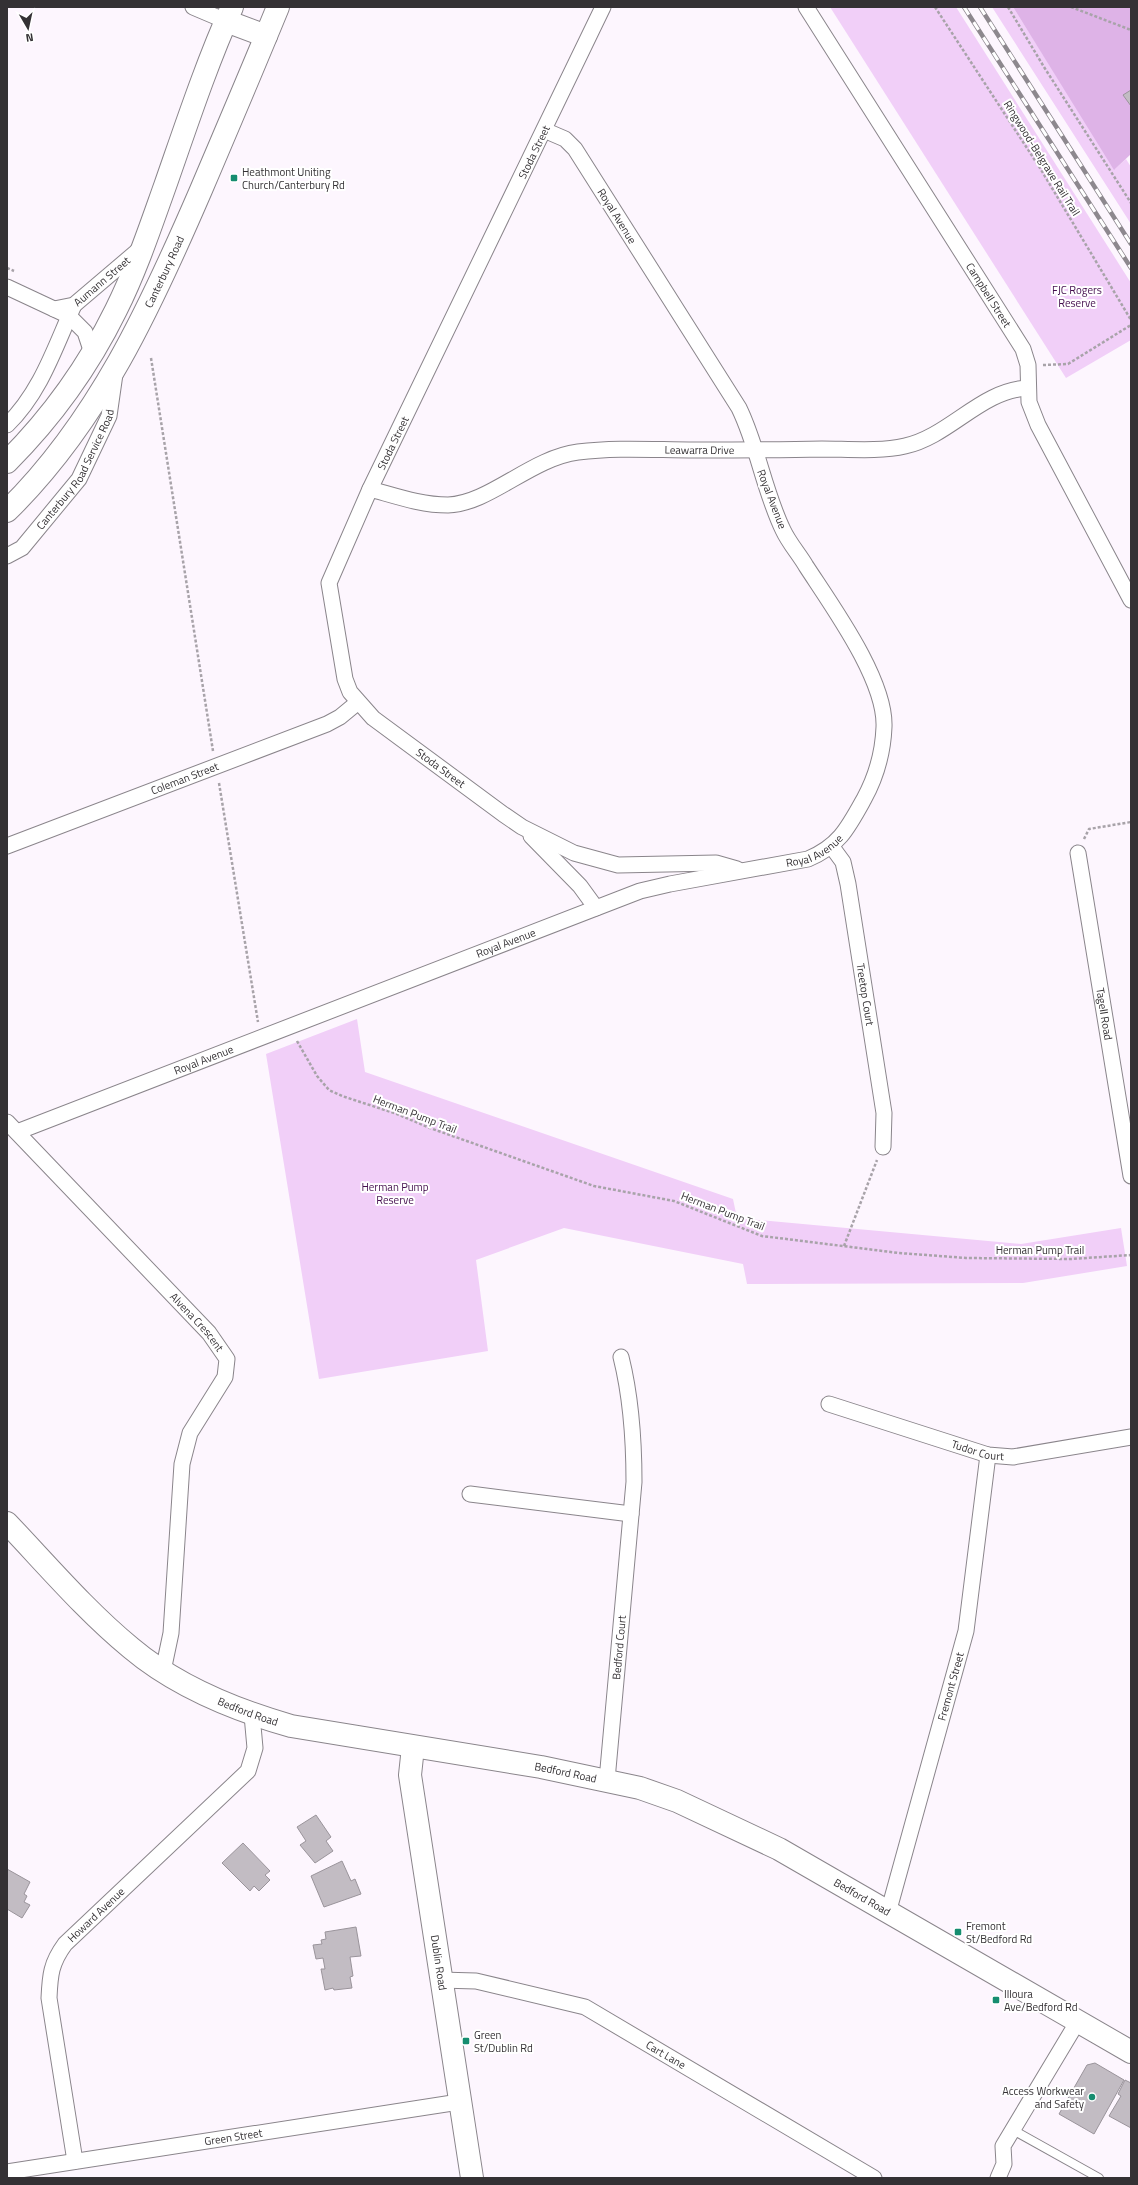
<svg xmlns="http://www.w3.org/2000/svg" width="1138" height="2185" viewBox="0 0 1138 2185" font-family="'Titillium Web',sans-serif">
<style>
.green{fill:#f1cff8}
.forest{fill:#deb3e7}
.building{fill:#c2bcc3;stroke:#9a949b}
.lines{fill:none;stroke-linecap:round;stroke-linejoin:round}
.lane-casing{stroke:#8a858b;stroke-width:10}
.street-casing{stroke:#8a858b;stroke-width:17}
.secondary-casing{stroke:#8a858b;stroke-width:24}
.primary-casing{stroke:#8a858b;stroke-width:24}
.path{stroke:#a8a3a9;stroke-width:2.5;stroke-dasharray:3 2;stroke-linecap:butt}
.lane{stroke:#fff;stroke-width:8}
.street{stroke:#fff;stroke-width:15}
.secondary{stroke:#fff;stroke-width:22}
.primary{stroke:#fff;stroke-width:22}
.rail-casing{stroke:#8d888e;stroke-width:4.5}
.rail{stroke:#fff;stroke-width:3;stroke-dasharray:9;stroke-linecap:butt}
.poi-dot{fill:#168d70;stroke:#fff;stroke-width:1.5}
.labels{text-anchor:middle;stroke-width:4;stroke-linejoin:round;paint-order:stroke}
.street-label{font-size:11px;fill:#343134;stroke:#fff}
.poi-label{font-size:11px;fill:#343134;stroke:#fff;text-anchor:start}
.park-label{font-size:11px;fill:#440f4e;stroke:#fff}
</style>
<rect width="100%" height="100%" fill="#fdf6fe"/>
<g class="green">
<path d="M830,7H956L1131,283V340L1066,378Z"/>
<path d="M992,7H1013L1115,169L1126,159L1131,167V224Z"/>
<path d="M357,1019L365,1072L733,1199L737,1218L1021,1244L1121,1228L1127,1266L1023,1283L747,1284L743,1264L564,1228L476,1260L488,1351L319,1379L266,1054Z"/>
</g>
<path class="forest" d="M1013,7H1131V154L1114,170Z"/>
<g class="building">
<path d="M1131,90V106L1123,95Z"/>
<path d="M316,1815L331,1837L326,1841L333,1851L315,1863L300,1845L306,1841L297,1827Z"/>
<path d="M243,1843L270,1871L265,1875L270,1880L259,1891L254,1886L250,1891L222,1863Z"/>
<path d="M342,1861L351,1881L355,1879L361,1894L324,1907L311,1876Z"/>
<path d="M7,1869L30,1882L24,1894L27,1896L24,1902L30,1905L22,1918L7,1909Z"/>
<path d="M356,1927L361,1956L350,1957L353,1976L350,1977L352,1988L334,1990L333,1988L325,1990L321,1969H325L323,1958L316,1959L313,1945L322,1944L321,1940L326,1939L325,1932Z"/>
<path d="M1095,2063L1124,2080L1094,2134L1059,2114L1087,2065Z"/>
<path d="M1125,2080L1131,2083V2128L1109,2116L1121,2096L1118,2094Z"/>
</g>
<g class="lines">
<defs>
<path id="lane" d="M1013,2130L1099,2178"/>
<g id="street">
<path d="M193,7L226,21"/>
<path id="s1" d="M603,7L370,489L329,583L345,679L350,692L373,718L503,814L522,827L574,853L618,865L716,863L737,869"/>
<path id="s2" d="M806,7L1023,349L1028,365L1029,402L1038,425L1131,600"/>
<path d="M7,287L69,316L85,332L92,353"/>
<path id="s3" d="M54,309L74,305L141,248"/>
<path d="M7,425C41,392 55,347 74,305"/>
<path id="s4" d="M370,489C396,496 421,505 448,505C489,504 531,458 578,452C617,447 656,450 695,450C737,450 780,450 822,449C847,449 880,452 905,446C950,436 981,390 1028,388"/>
<path id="s5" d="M7,556L22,548L79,479L109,416L115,374"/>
<path d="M531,836L580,886L596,908"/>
<path id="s6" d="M7,846L327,724L340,717L357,703"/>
<path id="s7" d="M832,847L843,862L848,884L884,1113L883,1147"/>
<path id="s8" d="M1078,853L1131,1176"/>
<path id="s9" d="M7,1122L209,1333L227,1359L225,1377L190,1433L182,1464L171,1633L163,1671"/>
<path id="s10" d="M17,1132L640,891L670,884L808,859C839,846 848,828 864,799C876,777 883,753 884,727C886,680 832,606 806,566C799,554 789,543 783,530C764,491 758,447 739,408L575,149L565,139L544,130"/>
<path id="s11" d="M829,1404L988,1455L1013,1457L1131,1437"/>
<path d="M470,1494L631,1514"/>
<path id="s12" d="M607,1780L634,1482C634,1440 631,1397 621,1357"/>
<path id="s13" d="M888,1913L966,1631L988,1455"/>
<path id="s14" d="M440,1980L476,1981L585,2007L874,2178"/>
<path id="s15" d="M75,2161L49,1998C50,1975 51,1963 65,1944L248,1771L255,1748L252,1715"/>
<path id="s16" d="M7,2172L459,2102"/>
<path d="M998,2178L1004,2164L1003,2146L1078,2021"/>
</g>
<g id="secondary">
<path id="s17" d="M7,1523C47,1565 86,1611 131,1648C176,1686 235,1710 291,1726L541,1767L640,1788L677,1801L779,1849L1131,2052"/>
<path id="s18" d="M413,1747L410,1775L472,2178"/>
</g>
<g id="primary">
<path d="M226,21L266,36"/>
<path d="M7,462C52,417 88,367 116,310C136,270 150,228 165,186C186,126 206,65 232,7"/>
<path id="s19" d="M7,511C98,422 151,306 201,190C227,129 253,68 278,7"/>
</g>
</defs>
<use href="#lane" class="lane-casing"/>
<use href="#street" class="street-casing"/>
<use href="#secondary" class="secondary-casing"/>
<use href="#primary" class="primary-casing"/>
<g class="path">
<path d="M935,7L1040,168L1131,320"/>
<path d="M1008,7L1044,67L1131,203"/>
<path d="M1071,7L1131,30"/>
<path d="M7,268L14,271"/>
<path d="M151,358L213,751"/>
<path d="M1043,365L1068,364L1131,325"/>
<path d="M219,783L258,1022"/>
<path d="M1084,839L1089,829L1131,822"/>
<path d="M297,1041L317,1076L329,1090L342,1096L397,1114L430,1128L594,1186L674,1201L762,1236L899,1253L966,1258L1071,1259L1131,1255"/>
<path d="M844,1246L877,1160"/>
</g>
<use href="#lane" class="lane"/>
<use href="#street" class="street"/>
<use href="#secondary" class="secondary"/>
<use href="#primary" class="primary"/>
<defs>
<g id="rail">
<path d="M964,7L1131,268"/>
<path d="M980,7L1131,244"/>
</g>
</defs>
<use href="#rail" class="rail-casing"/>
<use href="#rail" class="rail"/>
</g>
<g class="poi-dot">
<rect x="230" y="174" width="8" height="8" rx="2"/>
<rect x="954" y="1928" width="8" height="8" rx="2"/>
<rect x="992" y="1996" width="8" height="8" rx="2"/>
<rect x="462" y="2037" width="8" height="8" rx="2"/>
<circle cx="1092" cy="2097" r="4"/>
</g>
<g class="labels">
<g class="street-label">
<text transform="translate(534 152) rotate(-64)" y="4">Stoda Street</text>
<text transform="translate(1042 158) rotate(58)" y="4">Ringwood-Belgrave Rail Trail</text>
<text transform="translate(617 216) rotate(58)" y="4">Royal Avenue</text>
<text dy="4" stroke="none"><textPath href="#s19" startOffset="288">Canterbury Road</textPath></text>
<text dy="4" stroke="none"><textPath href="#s3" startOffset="57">Aumann Street</textPath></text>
<text dy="4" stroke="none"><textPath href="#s2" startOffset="341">Campbell Street</textPath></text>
<text transform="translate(393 443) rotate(-64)" y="4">Stoda Street</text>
<text dy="4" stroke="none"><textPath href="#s4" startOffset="343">Leawarra Drive</textPath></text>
<text dy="4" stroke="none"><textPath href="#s5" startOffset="113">Canterbury Road Service Road</textPath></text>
<text transform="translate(772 499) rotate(69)" y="4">Royal Avenue</text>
<text dy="4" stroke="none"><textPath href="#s1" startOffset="868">Stoda Street</textPath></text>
<text dy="4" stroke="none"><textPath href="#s6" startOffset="190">Coleman Street</textPath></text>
<text dy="4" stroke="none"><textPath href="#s10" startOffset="848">Royal Avenue</textPath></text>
<text dy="4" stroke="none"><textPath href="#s10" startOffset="524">Royal Avenue</textPath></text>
<text dy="4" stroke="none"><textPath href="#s7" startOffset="153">Treetop Court</textPath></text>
<text dy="4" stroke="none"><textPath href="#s8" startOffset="163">Tagell Road</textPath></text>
<text dy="4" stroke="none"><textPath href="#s10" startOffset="200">Royal Avenue</textPath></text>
<text transform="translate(415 1114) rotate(21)" y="4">Herman Pump Trail</text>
<text transform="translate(723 1211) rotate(21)" y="4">Herman Pump Trail</text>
<text x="1040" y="1254">Herman Pump Trail</text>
<text dy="4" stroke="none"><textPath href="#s9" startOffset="276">Alvena Crescent</textPath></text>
<text dy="4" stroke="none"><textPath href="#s11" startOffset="156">Tudor Court</textPath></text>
<text dy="4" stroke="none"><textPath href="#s12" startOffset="133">Bedford Court</textPath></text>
<text dy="4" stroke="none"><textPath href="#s13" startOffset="235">Fremont Street</textPath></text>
<text dy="4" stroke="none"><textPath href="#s17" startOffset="310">Bedford Road</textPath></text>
<text dy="4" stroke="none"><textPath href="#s17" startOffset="634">Bedford Road</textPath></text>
<text dy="4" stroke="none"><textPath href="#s17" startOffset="958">Bedford Road</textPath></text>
<text dy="4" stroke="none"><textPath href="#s15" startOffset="265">Howard Avenue</textPath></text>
<text dy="4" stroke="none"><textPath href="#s18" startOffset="218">Dublin Road</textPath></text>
<text dy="4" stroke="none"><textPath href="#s14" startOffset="242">Cart Lane</textPath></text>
<text dy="4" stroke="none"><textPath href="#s16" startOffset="229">Green Street</textPath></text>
</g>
<g class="poi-label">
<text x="242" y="176">Heathmont Uniting<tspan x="242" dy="13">Church/Canterbury Rd</tspan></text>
<text x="966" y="1930">Fremont<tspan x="966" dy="13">St/Bedford Rd</tspan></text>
<text x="1004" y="1998">Illoura<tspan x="1004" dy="13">Ave/Bedford Rd</tspan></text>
<text x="474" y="2039">Green<tspan x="474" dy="13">St/Dublin Rd</tspan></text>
<text x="1084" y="2095" text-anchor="end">Access Workwear<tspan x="1084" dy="13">and Safety</tspan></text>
</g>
<g class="park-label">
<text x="1077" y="294">FJC Rogers<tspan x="1077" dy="13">Reserve</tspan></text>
<text x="395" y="1191">Herman Pump<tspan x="395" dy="13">Reserve</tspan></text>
</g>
</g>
<rect width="1138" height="2185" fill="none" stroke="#343134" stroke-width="16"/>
<g transform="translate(28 28) rotate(171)" stroke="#ffffff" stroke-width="3" paint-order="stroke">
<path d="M0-3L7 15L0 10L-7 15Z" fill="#343134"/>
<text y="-6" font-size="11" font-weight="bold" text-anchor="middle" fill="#343134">N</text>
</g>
</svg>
